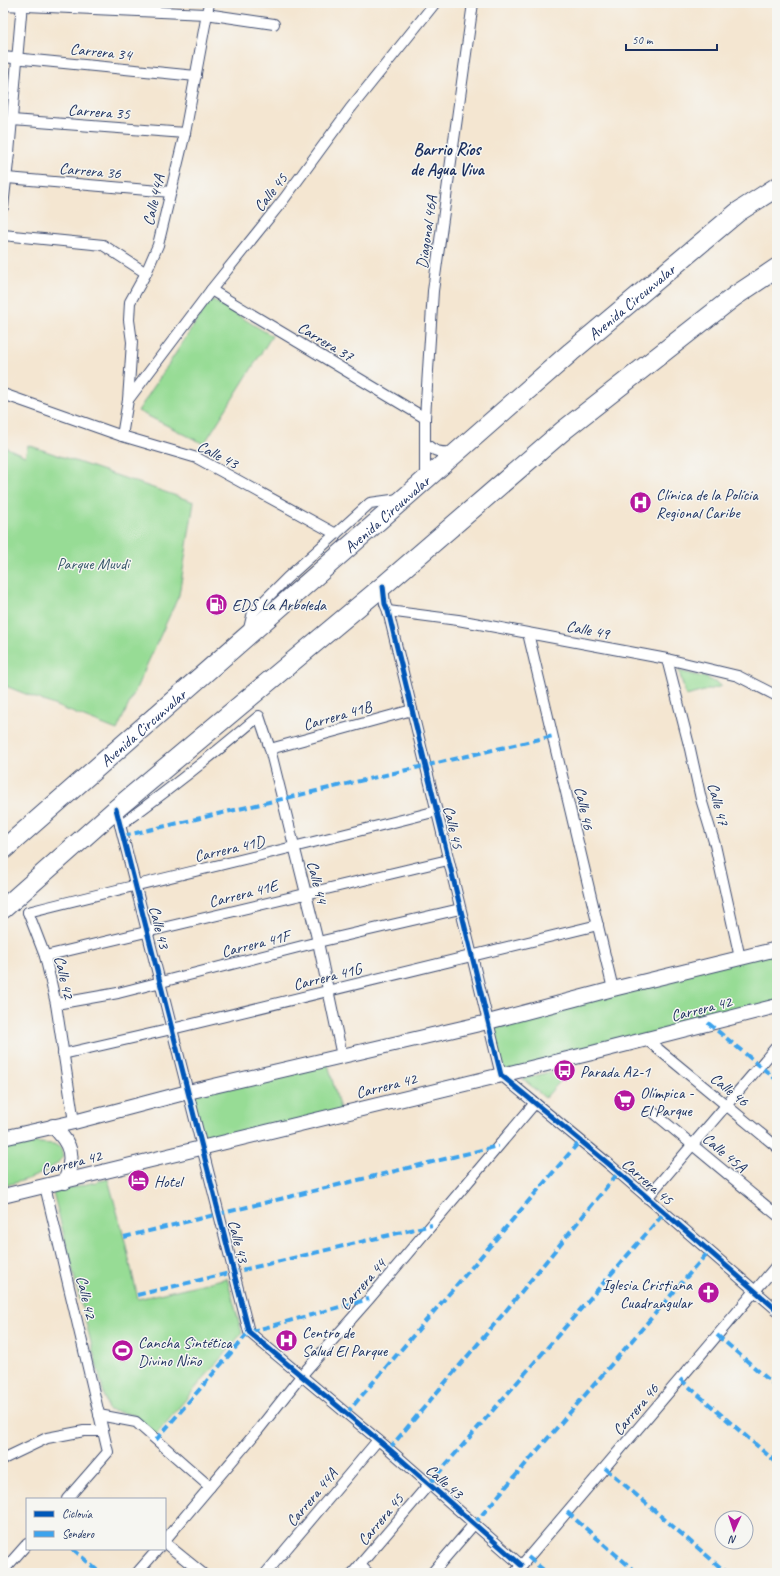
<svg xmlns="http://www.w3.org/2000/svg" width="780" height="1576" viewBox="0 0 780 1576" font-family="Caveat,sans-serif">
<style>
.green{fill:#97dc95;stroke:#59867a}
.lines{fill:none;stroke-linecap:round;stroke-linejoin:round}
.street-casing{stroke:#3c4a6f;stroke-width:12}
.secondary-casing{stroke:#3c4a6f;stroke-width:16}
.highway-casing{stroke:#3c4a6f;stroke-width:21}
.street{stroke:#fff;stroke-width:10}
.secondary{stroke:#fff;stroke-width:14}
.highway{stroke:#fff;stroke-width:19}
.quiet{stroke:#3da3ed;stroke-width:4;stroke-dasharray:8 4;stroke-linecap:butt}
.cycleway-casing{stroke:#f6f6f2;stroke-width:8}
.cycleway{stroke:#0057b8;stroke-width:5}
.labels{text-anchor:middle;stroke-width:3;stroke-linejoin:round;paint-order:stroke}
.street-label{font-size:16px;fill:#1b2f5e;stroke:#f6f6f2}
.poi-label{font-size:16px;fill:#1b2f5e;stroke:#f6f6f2;text-anchor:start}
.park-label{font-size:16px;fill:#3a5a6c;stroke:#f6f6f2}
.neighbourhood-label{font-size:17px;font-weight:bold;fill:#1b2f5e;stroke:#f6f6f2}
</style>
<rect width="100%" height="100%" fill="#f6f6f2"/>
<filter id="ink" filterUnits="userSpaceOnUse"><feTurbulence type="fractalNoise" baseFrequency=".025" numOctaves="2"/><feDisplacementMap in="SourceGraphic" scale="8" xChannelSelector="R" yChannelSelector="G"/><feConvolveMatrix kernelMatrix="1 2 1 2 8 2 1 2 1" color-interpolation-filters="sRGB"/></filter>
<filter id="wash" filterUnits="userSpaceOnUse"><feTurbulence type="fractalNoise" baseFrequency=".012" numOctaves="4" result="noise"/><feDisplacementMap in="SourceGraphic" scale="16" xChannelSelector="R" yChannelSelector="G"/><feGaussianBlur stdDeviation="0.9" result="paint"/><feColorMatrix in="noise" values="0 0 0 0 0 0 0 0 0 0 0 0 0 0 0 0 0 1.4 0 .05"/><feComposite in="paint" operator="in"/></filter>
<g filter="url(#wash)">
<rect width="100%" height="100%" fill="#f4e6d1"/>
<g class="green">
<path d="M211,299L272,336L204,444L138,411Z"/>
<path d="M28,445L194,502L179,595L117,730L3,685V446L25,456Z"/>
<path d="M679,671L707,678L722,686L686,696Z"/>
<path d="M777,949V1002L501,1075L488,1022Z"/>
<path d="M327,1060L341,1113L202,1147L188,1092Z"/>
<path d="M574,1066L545,1098L523,1079Z"/>
<path d="M28,1142L54,1144L61,1148L63,1157C50,1174 23,1181 3,1186V1148Z"/>
<path d="M108,1179L124,1237L138,1299L227,1278L242,1333L154,1437L134,1415L108,1410L53,1192Z"/>
</g>
</g>
<g filter="url(#ink)">
<g class="lines">
<defs>
<g id="street">
<path d="M3,5L206,14L274,24"/>
<path d="M3,57L196,76"/>
<path d="M12,120L185,133"/>
<path d="M7,178L171,192"/>
<path d="M3,207L9,153L22,3"/>
<path d="M3,235L103,245L146,273"/>
<path d="M211,290L425,418"/>
<path d="M3,394L122,436L197,458L336,534"/>
<path d="M128,400L211,290L284,199L350,109L435,3"/>
<path d="M122,436L128,400L132,342L129,320L130,302L146,273L158,245L185,133L209,3"/>
<path d="M425,443C434,452 441,453 454,452"/>
<path d="M425,480V418L433,291L473,3"/>
<path d="M383,586L385,604L388,611L501,1075L610,1165L777,1310"/>
<path d="M388,611L458,620L667,659L738,676L777,696"/>
<path d="M248,633L253,612L287,578L370,503L399,499"/>
<path d="M528,633L613,989"/>
<path d="M667,659L690,749L701,799L715,845L740,958"/>
<path d="M270,749L412,710"/>
<path d="M116,809L249,1332L389,1449L521,1565"/>
<path d="M120,825C168,791 214,754 259,716L270,749L318,942L342,1056"/>
<path d="M28,912C164,878 301,846 437,811"/>
<path d="M28,912L45,956L56,1004L74,1122"/>
<path d="M45,956L448,860"/>
<path d="M56,1004L118,993L318,942L460,909"/>
<path d="M646,1039L777,1147"/>
<path d="M63,1054L172,1029L598,925"/>
<path d="M654,1113L777,1215"/>
<path d="M45,1186L108,1452L67,1499"/>
<path d="M647,1198L777,1046"/>
<path d="M99,1415L136,1422L210,1487"/>
<path d="M3,1459L47,1438L84,1431H103"/>
<path d="M165,1540L259,1429L301,1376L369,1299L535,1103"/>
<path d="M165,1543L202,1573"/>
<path d="M360,1565L368,1573"/>
<path d="M3,1571L27,1544"/>
<path d="M137,1573L158,1549"/>
<path d="M266,1573L378,1440"/>
<path d="M353,1573L429,1484"/>
<path d="M432,1573L474,1524"/>
<path d="M515,1573L777,1265"/>
</g>
<g id="secondary">
<path d="M53,1126C72,1145 75,1156 65,1182"/>
<path d="M3,1138L74,1122L188,1092L488,1022L613,989L777,949"/>
<path d="M3,1196L592,1053L777,1006"/>
</g>
<g id="highway">
<path id="s1" d="M3,850L571,352L738,212L777,187"/>
<path d="M3,909L116,809L383,586L564,430L735,296L777,268"/>
</g>
</defs>
<use href="#street" class="street-casing"/>
<use href="#secondary" class="secondary-casing"/>
<use href="#highway" class="highway-casing"/>
<use href="#street" class="street"/>
<use href="#secondary" class="secondary"/>
<use href="#highway" class="highway"/>
<g class="quiet">
<path d="M123,836L553,736"/>
<path d="M708,1023L777,1080"/>
<path d="M124,1237L498,1146"/>
<path d="M137,1295L432,1225"/>
<path d="M717,1335L777,1387"/>
<path d="M680,1379L777,1463"/>
<path d="M346,1414L580,1141"/>
<path d="M156,1440L249,1332L369,1299"/>
<path d="M389,1449L504,1313L618,1173"/>
<path d="M605,1468L727,1573"/>
<path d="M429,1484L665,1212"/>
<path d="M567,1512L637,1573"/>
<path d="M474,1524L709,1251"/>
<path d="M73,1549L100,1573"/>
<path d="M528,1557L547,1573"/>
<path d="M3,1571L5,1573"/>
</g>
<defs>
<g id="cycleway">
<path d="M383,586L385,604L388,611L501,1075L610,1165L777,1310"/>
<path d="M116,809L249,1332L389,1449L521,1565"/>
</g>
</defs>
<use href="#cycleway" class="cycleway-casing"/>
<use href="#cycleway" class="cycleway"/>
</g>
</g>
<defs>
<symbol id="hospital-disc" viewBox="-11 -11 22 22"><circle r="9.5" fill="#b5179e" stroke="#f6f6f2"/><path d="M-5-5h3v3.5h4V-5h3V5h-3V1.5h-4V5h-3Z" fill="#fff"/></symbol>
<symbol id="fuel-disc" viewBox="-11 -11 22 22"><circle r="9.5" fill="#b5179e" stroke="#f6f6f2"/><path d="M-5.5-6h7V0h2V4h1.3V-2.5L3-4.5l.8-.8L6-3V5H2.5V1h-1V6h-7ZM-4.2-4.7v3.2H.2V-4.7Z" fill="#fff"/></symbol>
<symbol id="bus-disc" viewBox="-11 -11 22 22"><circle r="9.5" fill="#b5179e" stroke="#f6f6f2"/><path d="M-5-6H5V4H4V6H2V4H-2V6H-4V4H-5ZM-3.5-4V0h7V-4ZM-3.5 1.2v1.5H-2V1.2ZM2 1.2v1.5H3.5V1.2Z" fill="#fff"/></symbol>
<symbol id="supermarket-disc" viewBox="-11 -11 22 22"><circle r="9.5" fill="#b5179e" stroke="#f6f6f2"/><path d="M-6-5.5h2.5l.6 2H6L4.5 2H-2.5L-4.4-4H-6ZM-1.5 3.2a1.3 1.3 0 1 0 .1 0ZM3 3.2a1.3 1.3 0 1 0 .1 0Z" fill="#fff"/></symbol>
<symbol id="hotel-disc" viewBox="-11 -11 22 22"><circle r="9.5" fill="#b5179e" stroke="#f6f6f2"/><path d="M-6-4.5h1.5V1H6V5H4.5V3h-9V5H-6ZM-4 0a1.8 1.8 0 1 1 3.6 0ZM.5 0V-2.5h3Q6-2.5 6 0Z" fill="#fff"/></symbol>
<symbol id="church-disc" viewBox="-11 -11 22 22"><circle r="9.5" fill="#b5179e" stroke="#f6f6f2"/><path d="M-1.2-6h2.4v3.5h3.3v2.4h-3.3V6h-2.4V-.1h-3.3v-2.4h3.3Z" fill="#fff"/></symbol>
<symbol id="stadium-disc" viewBox="-11 -11 22 22"><circle r="9.5" fill="#b5179e" stroke="#f6f6f2"/><path d="M0-5a6.5 5 0 1 0 0 10a6.5 5 0 1 0 0-10ZM-3.5-1.8h7v3.6h-7Z" fill="#fff"/></symbol>
</defs>
<g fill-rule="evenodd">
<use href="#hospital-disc" x="628" y="490" width="25" height="25"/>
<use href="#fuel-disc" x="204" y="592" width="25" height="25"/>
<use href="#bus-disc" x="552" y="1058" width="25" height="25"/>
<use href="#supermarket-disc" x="612" y="1088" width="25" height="25"/>
<use href="#hotel-disc" x="126" y="1168" width="25" height="25"/>
<use href="#church-disc" x="696" y="1280" width="25" height="25"/>
<use href="#hospital-disc" x="274" y="1328" width="25" height="25"/>
<use href="#stadium-disc" x="110" y="1338" width="25" height="25"/>
</g>
<g class="labels">
<g class="street-label">
<text transform="translate(101 51) rotate(6)" y="6">Carrera 34</text>
<text transform="translate(99 111) rotate(4)" y="6">Carrera 35</text>
<text transform="translate(90 170) rotate(5)" y="6">Carrera 36</text>
<text transform="translate(270 192) rotate(-52)" y="6">Calle 45</text>
<text transform="translate(153 200) rotate(-77)" y="6">Calle 44A</text>
<text transform="translate(426 232) rotate(-82)" y="6">Diagonal 46A</text>
<text dy="6" stroke="none"><textPath href="#s1" startOffset="834">Avenida Circunvalar</textPath></text>
<text transform="translate(326 341) rotate(31)" y="6">Carrera 37</text>
<text transform="translate(218 454) rotate(27)" y="6">Calle 43</text>
<text dy="6" stroke="none"><textPath href="#s1" startOffset="510">Avenida Circunvalar</textPath></text>
<text transform="translate(588 629) rotate(11)" y="6">Calle 49</text>
<text transform="translate(337 715) rotate(-16)" y="6">Carrera 41B</text>
<text dy="6" stroke="none"><textPath href="#s1" startOffset="186">Avenida Circunvalar</textPath></text>
<text transform="translate(719 804) rotate(75)" y="6">Calle 47</text>
<text transform="translate(585 808) rotate(78)" y="6">Calle 46</text>
<text transform="translate(454 827) rotate(77)" y="6">Calle 45</text>
<text transform="translate(229 848) rotate(-13)" y="6">Carrera 41D</text>
<text transform="translate(318 882) rotate(76)" y="6">Calle 44</text>
<text transform="translate(243 893) rotate(-14)" y="6">Carrera 41E</text>
<text transform="translate(160 927) rotate(76)" y="6">Calle 43</text>
<text transform="translate(255 943) rotate(-14)" y="6">Carrera 41F</text>
<text transform="translate(327 976) rotate(-14)" y="6">Carrera 41G</text>
<text transform="translate(65 977) rotate(77)" y="6">Calle 42</text>
<text transform="translate(701 1008) rotate(-14)" y="6">Carrera 42</text>
<text transform="translate(386 1085) rotate(-14)" y="6">Carrera 42</text>
<text transform="translate(730 1089) rotate(39)" y="6">Calle 46</text>
<text transform="translate(725 1152) rotate(40)" y="6">Calle 45A</text>
<text transform="translate(71 1162) rotate(-14)" y="6">Carrera 42</text>
<text transform="translate(648 1181) rotate(41)" y="6">Carrera 45</text>
<text transform="translate(239 1241) rotate(76)" y="6">Calle 43</text>
<text transform="translate(362 1284) rotate(-49)" y="6">Carrera 44</text>
<text transform="translate(87 1297) rotate(77)" y="6">Calle 42</text>
<text transform="translate(635 1409) rotate(-50)" y="6">Carrera 46</text>
<text transform="translate(445 1481) rotate(41)" y="6">Calle 43</text>
<text transform="translate(311 1497) rotate(-50)" y="6">Carrera 44A</text>
<text transform="translate(380 1519) rotate(-50)" y="6">Carrera 45</text>
</g>
<g class="poi-label">
<text x="656" y="500">Clínica de la Polícia<tspan x="656" dy="18">Regional Caribe</tspan></text>
<text x="232" y="610">EDS La Arboleda</text>
<text x="580" y="1077">Parada A2-1</text>
<text x="640" y="1098">Olímpica -<tspan x="640" dy="18">El Parque</tspan></text>
<text x="154" y="1187">Hotel</text>
<text x="692" y="1290" text-anchor="end">Iglesia Cristiana<tspan x="692" dy="18">Cuadrangular</tspan></text>
<text x="302" y="1338">Centro de<tspan x="302" dy="18">Salud El Parque</tspan></text>
<text x="138" y="1348">Cancha Sintética<tspan x="138" dy="18">Divino Niño</tspan></text>
</g>
<g class="park-label">
<text x="93" y="569">Parque Muvdi</text>
</g>
<g class="neighbourhood-label">
<text x="447" y="155">Barrio Ríos<tspan x="447" dy="20">de Agua Viva</tspan></text>
</g>
</g>
<rect width="780" height="1576" fill="none" stroke="#f6f6f2" stroke-width="16"/>
<rect x="26" y="1498" width="140" height="52" fill="#f6f6f2" stroke="#9ea6b7"/>
<rect x="34" y="1511" width="20" height="6" fill="#0057b8" stroke="#9ea6b7"/>
<text x="62" y="1518" font-size="12" fill="#1b2f5e">Ciclovía</text>
<rect x="34" y="1531" width="20" height="6" fill="#3da3ed" stroke="#9ea6b7"/>
<text x="62" y="1538" font-size="12" fill="#1b2f5e">Sendero</text>
<g transform="translate(734 1530) rotate(183)"><circle r="19" fill="#f6f6f2" stroke="#9ea6b7"/>
<path d="M0-3L7 15L0 10L-7 15Z" fill="#b5179e"/>
<text y="-6" font-size="11" font-weight="bold" text-anchor="middle" fill="#1b2f5e">N</text>
</g>
<path d="M626 44v6h91v-6" fill="none" stroke="#1b2f5e" stroke-width="2"/>
<text x="632" y="44" font-size="12" fill="#1b2f5e" stroke="#f6f6f2" stroke-width="3" paint-order="stroke">50 m</text>
</svg>
